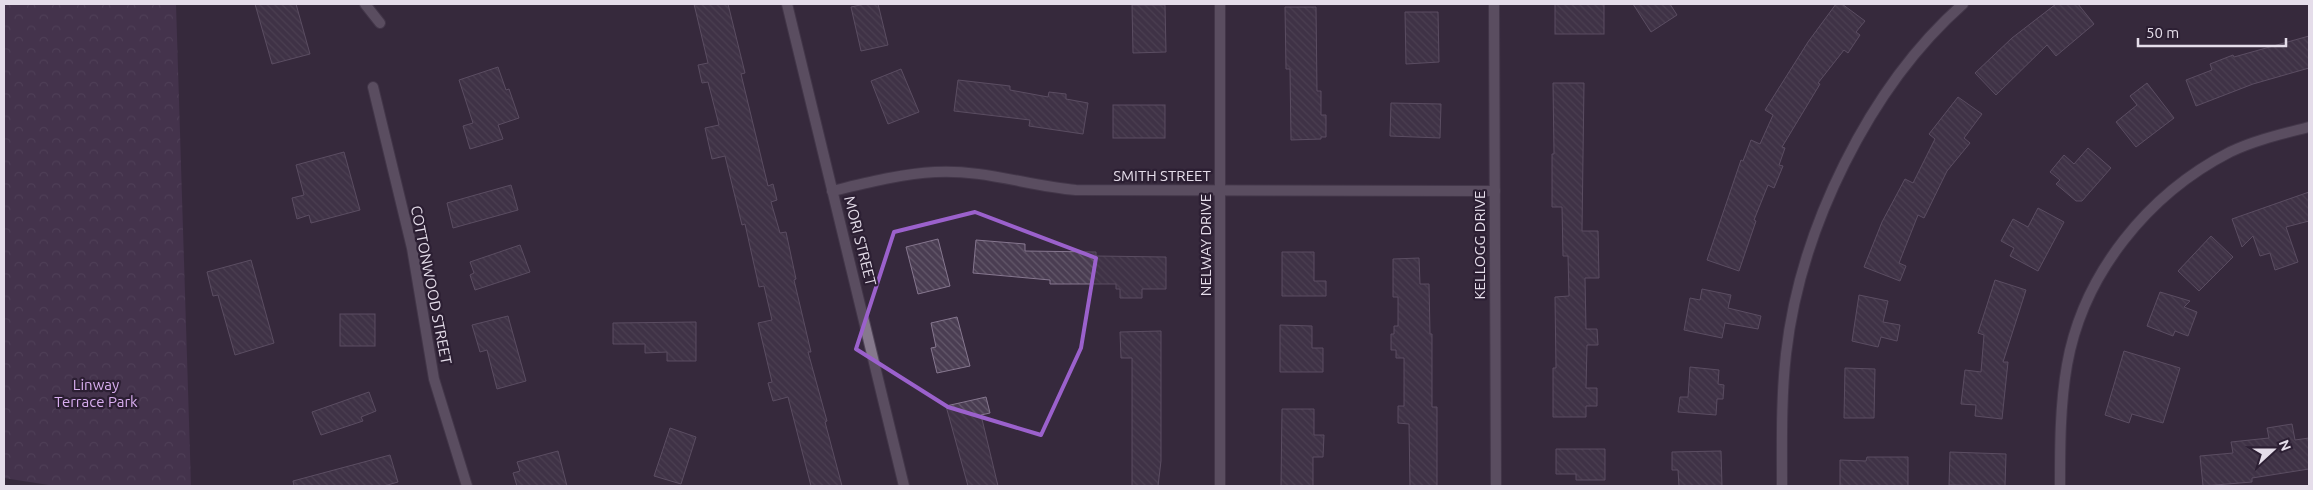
<svg xmlns="http://www.w3.org/2000/svg" width="2313" height="490" viewBox="0 0 2313 490" font-family="Ubuntu,sans-serif">
<style>
.park{fill:url(#park-crowns)}
.building{fill:url(#building-back-hatch);stroke:#86778f}
.lines{fill:none;stroke-linecap:round;stroke-linejoin:round}
.street-casing{stroke:#524659;stroke-width:12}
.street{stroke:#86798d;stroke-width:10}
.marked{fill:none;stroke:#9b61cc;stroke-width:4;stroke-linejoin:round}
.labels{text-anchor:middle;stroke-width:4.5;stroke-linejoin:round;paint-order:stroke}
.street-label{font-size:15px;fill:#e5ddea;stroke:#2c1f33}
.park-label{font-size:15px;fill:#d9aef0;stroke:#2c1f33}
</style>
<defs>
<pattern id="park-crowns" width="20" height="18" patternUnits="userSpaceOnUse" patternTransform="scale(1.25)"><rect width="20" height="18" fill="#543e60"/><path d="M2 6a3 3 0 1 1 6 0M12 15a3 3 0 1 1 6 0" fill="none" stroke="#6c5977"/></pattern>
<pattern id="building-back-hatch" width="6" height="6" patternUnits="userSpaceOnUse" patternTransform="scale(1.25)"><rect width="6" height="6" fill="#4a3d52"/><path d="M-1 5l2 2M0 0l6 6M5-1l2 2" fill="none" stroke="#64596b"/></pattern>
</defs>
<rect width="100%" height="100%" fill="#36293d"/>
<path class="park" d="M4,4H176L191,486H55L4,478Z"/>
<g class="building">
<path d="M255,4H296L310,54L272,64Z"/>
<path d="M694,4H728L745,73L741,74L768,186L773,184L777,200L771,202L780,233L786,232L796,279L794,280L811,352H808L827,421L825,422L842,486H811L788,397L773,401L768,383L772,382L758,323L772,320L764,286L759,287L745,224L742,225L725,156L712,159L705,128L719,125L708,82L702,83L698,65L708,63Z"/>
<path d="M865,4H878L888,45L861,51L851,7Z"/>
<rect x="1555" y="4" width="49" height="30"/>
<path d="M1633,4H1670L1677,15L1651,32Z"/>
<path d="M1836,4H1842L1865,21L1856,32L1860,35L1848,53L1844,50L1818,83L1820,84L1782,147L1785,148L1779,165L1783,166L1774,188L1768,185L1754,220L1756,221L1739,271L1707,260L1741,160L1743,161L1751,140L1760,144L1773,115L1765,110L1808,42Z"/>
<path d="M2056,4H2078L2094,24L2056,56L2047,45L1996,95L1975,73L2012,38Z"/>
<path d="M1132,5H1165L1166,52L1133,53Z"/>
<path d="M1285,7H1316L1317,91H1321V115H1326V137H1321V139L1291,140L1290,69H1286Z"/>
<path d="M1405,12H1438L1439,62L1406,64Z"/>
<path d="M2309,36V68L2253,84L2196,106L2186,80L2212,70L2210,64L2233,55L2234,57Z"/>
<path d="M498,67L506,90L509,89L519,118L498,125L503,139L470,149L463,126L473,123L459,80Z"/>
<path d="M901,69L919,112L888,124L871,81Z"/>
<path d="M958,80L1010,86V90L1048,97L1049,92L1066,94V99L1088,103L1083,134L1029,126L1030,120L954,111Z"/>
<path d="M1553,83H1584L1582,231H1598L1599,278H1585L1586,329H1597L1598,345H1587L1586,388H1597V406H1586V417H1553V368H1556L1555,297L1569,296L1568,256H1563L1562,207H1552V154H1554Z"/>
<path d="M2147,83L2174,118L2136,147L2116,122L2137,105L2130,96Z"/>
<path d="M1958,97L1982,114L1964,138L1970,143L1947,171L1924,218L1918,215L1899,263L1906,266L1900,281L1864,267L1882,222L1905,179L1913,183L1935,139L1929,134Z"/>
<path d="M1391,103L1441,104L1440,138L1390,136Z"/>
<rect x="1113" y="105" width="52" height="33"/>
<path d="M2088,148L2111,168L2082,201H2076L2056,184L2060,180L2050,172L2064,155L2074,164Z"/>
<path d="M344,152L360,210L311,223L309,215L297,219L292,198L304,195L296,165Z"/>
<path d="M511,185L518,210L453,228L447,203Z"/>
<path d="M2309,192V221L2286,227L2298,262L2275,270L2270,253L2260,256L2253,236L2242,247L2232,219Z"/>
<path d="M2038,208L2064,222L2038,271L2010,256L2014,248L2001,241L2013,219L2028,227Z"/>
<path d="M2211,236L2233,257L2199,291L2178,271Z"/>
<path d="M938,239L950,286L918,294L906,247Z"/>
<path d="M976,240L1025,244V251L1096,252V256L1166,257V289H1142V298H1120V289H1116V284H1050V280L973,273Z"/>
<path d="M520,245L530,272L475,290L470,275L474,273L470,262Z"/>
<path d="M1282,252H1314V281H1326V296H1282Z"/>
<path d="M1419,258L1420,284H1429L1430,334H1432V407H1437V486H1410L1409,424L1398,423V406H1404V358H1396V350H1391V334H1394V326H1398V297H1393V259Z"/>
<path d="M251,260L274,343L235,355L218,295L213,296L207,272Z"/>
<path d="M1995,280L2026,290L2003,362H2008L2002,419L1975,416L1976,405L1961,404L1965,370L1981,372L1984,335L1978,333Z"/>
<path d="M1702,289L1731,295L1728,308L1761,316L1758,329L1725,323L1722,338L1684,330L1690,298L1700,300Z"/>
<path d="M2160,292L2190,301L2184,307L2197,312L2188,336L2175,331L2173,336L2147,326Z"/>
<path d="M1859,295L1888,301L1883,322L1900,325L1897,341L1881,337L1878,347L1852,341Z"/>
<rect x="340" y="314" width="35" height="32"/>
<path d="M508,316L526,381L497,389L487,350L480,352L472,325Z"/>
<path d="M957,317L970,366L937,373L931,348L936,347L931,323Z"/>
<path d="M696,322V361H667V352L645,353V344H613V323Z"/>
<path d="M1280,325L1312,326V348H1323V372H1280Z"/>
<path d="M1161,331V461L1158,486H1132V358H1121L1120,332Z"/>
<path d="M2124,351L2180,368L2163,423L2132,414L2129,423L2105,415Z"/>
<path d="M1690,367L1719,370L1718,384L1724,385L1723,399H1717L1716,415L1678,412L1680,397H1688Z"/>
<path d="M1845,368L1875,369L1874,418H1844Z"/>
<path d="M369,392L376,411L361,417L363,421L321,435L312,412Z"/>
<path d="M986,397L990,413L981,415L998,486H968L946,406Z"/>
<path d="M1282,409H1314V435H1324L1323,457H1313V486H1281Z"/>
<path d="M2292,424L2295,440L2309,438V469L2252,478V482L2203,486L2200,456L2233,453L2231,442L2269,438L2267,428Z"/>
<path d="M670,428L696,437L681,484L654,476Z"/>
<path d="M1556,449H1605V480H1576V474H1556Z"/>
<path d="M558,451L567,486H517L513,473L520,471L517,462Z"/>
<path d="M1721,451L1722,486H1679L1678,470H1672V452Z"/>
<path d="M1950,452L2006,454L2005,486L1949,485Z"/>
<path d="M390,455L398,482L384,486H294L293,481Z"/>
<path d="M1867,457H1908V486H1840V460L1866,461Z"/>
</g>
<g class="lines">
<defs>
<g id="street">
<path d="M365,4L380,23"/>
<path d="M787,4L904,486"/>
<path d="M1494,4L1496,486"/>
<path d="M373,87L412,248L434,379L467,486"/>
<path d="M832,191C866,183 900,174 935,172C982,169 1029,186 1076,190L1495,191"/>
<path d="M1220,486V4"/>
<path d="M1782,486C1782,442 1781,398 1786,354C1800,230 1869,87 1963,4"/>
<path d="M2060,486C2060,446 2060,405 2067,365C2083,274 2148,194 2230,152C2255,140 2282,134 2309,127"/>
</g>
</defs>
<use href="#street" class="street-casing"/>
<use href="#street" class="street"/>
</g>
<path d="M0 0H2313V490H0ZM975,212L1096,258L1081,348L1041,435L948,407L856,349L894,232Z" fill="#36293d" fill-opacity=".55" fill-rule="evenodd"/>
<path class="marked" d="M975,212L1096,258L1081,348L1041,435L948,407L856,349L894,232Z"/>
<g class="labels">
<g class="street-label">
<text x="1162" y="181">SMITH STREET</text>
<text transform="translate(860 241) rotate(76)" y="5">MORI STREET</text>
<text transform="translate(1206 245) rotate(-90)" y="5">NELWAY DRIVE</text>
<text transform="translate(1480 245) rotate(-90)" y="5">KELLOGG DRIVE</text>
<text transform="translate(431 285) rotate(79)" y="5">COTTONWOOD STREET</text>
</g>
<g class="park-label">
<text x="96" y="390">Linway<tspan x="96" dy="17">Terrace Park</tspan></text>
</g>
</g>
<rect width="2313" height="490" fill="none" stroke="#e5ddea" stroke-width="10"/>
<g transform="translate(2273 450) rotate(69)" stroke="#2c1f33" stroke-width="4" paint-order="stroke">
<path d="M0-4L9 19L0 12L-9 19Z" fill="#e5ddea"/>
<text y="-8" font-size="14" font-weight="bold" text-anchor="middle" fill="#e5ddea">N</text>
</g>
<path d="M2138 38v8h148v-8" fill="none" stroke="#e5ddea" stroke-width="2.5"/>
<text x="2146" y="38" font-size="15" fill="#e5ddea" stroke="#2c1f33" stroke-width="4" paint-order="stroke">50 m</text>
</svg>
